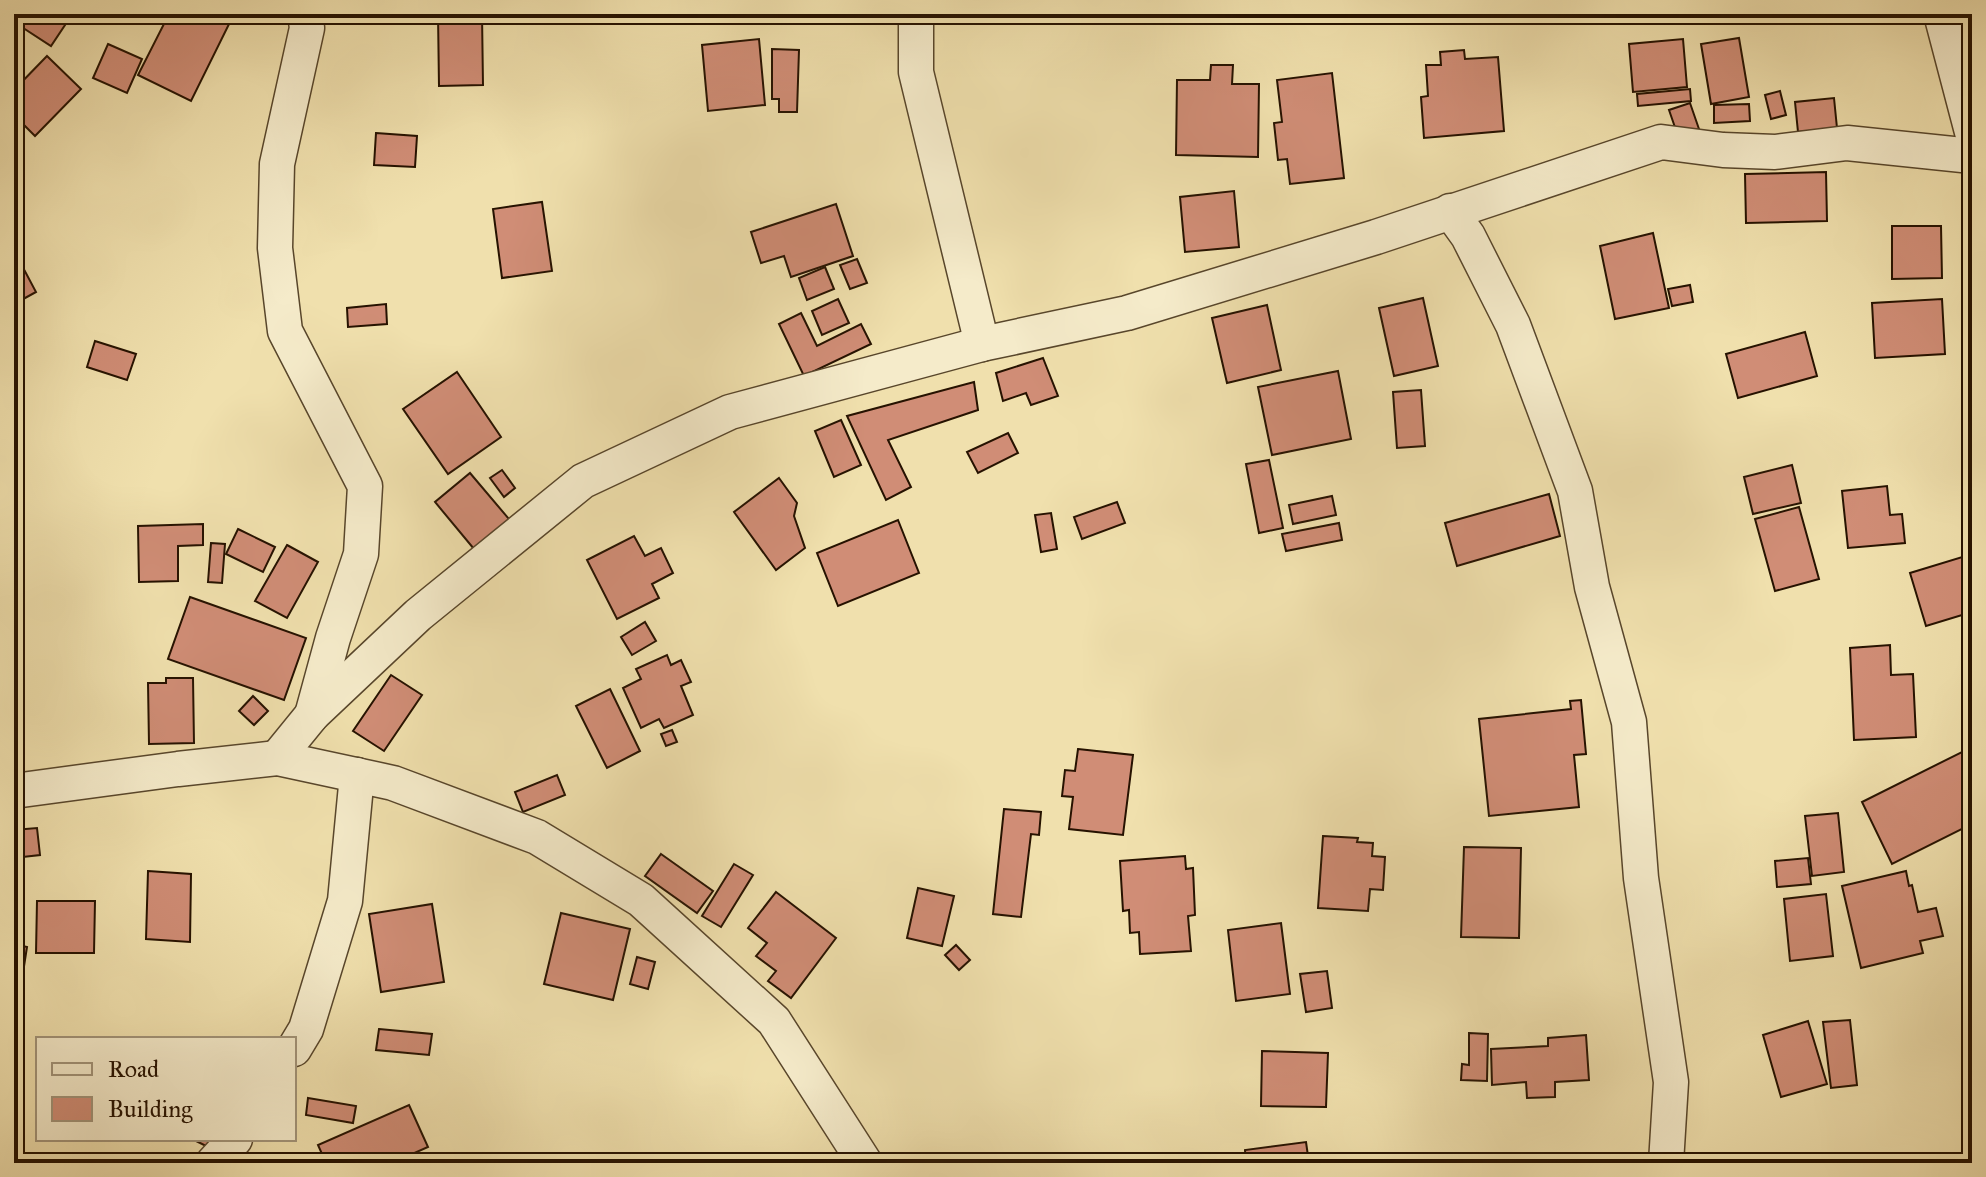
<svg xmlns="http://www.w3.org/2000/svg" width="1986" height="1177" viewBox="0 0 1986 1177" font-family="'IM FELL Great Primer',serif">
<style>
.building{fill:#d08d76;stroke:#261200;stroke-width:2}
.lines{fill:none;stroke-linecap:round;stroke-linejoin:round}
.minor-casing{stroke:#58462b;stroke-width:37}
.minor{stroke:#f5ebca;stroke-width:34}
</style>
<rect width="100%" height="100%" fill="#f0e0ad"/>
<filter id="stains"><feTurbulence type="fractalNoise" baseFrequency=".0025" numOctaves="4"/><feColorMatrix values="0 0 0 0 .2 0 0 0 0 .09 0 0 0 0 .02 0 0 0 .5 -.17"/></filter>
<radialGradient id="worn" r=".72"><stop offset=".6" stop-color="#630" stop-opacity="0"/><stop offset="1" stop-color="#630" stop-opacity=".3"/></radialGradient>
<g class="building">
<path d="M14,14H61L69,19L51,46L14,22Z"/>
<path d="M169,14H234L191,101L138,75Z"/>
<path d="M438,14H482L483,85L439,86Z"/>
<path d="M1739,38L1749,97L1711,104L1701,44Z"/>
<path d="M759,39L765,105L708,111L702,45Z"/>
<path d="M1683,39L1687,87L1633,92L1629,44Z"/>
<path d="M108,44L142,59L127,93L93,78Z"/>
<path d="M772,49L799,50L797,112H779V99H772Z"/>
<path d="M1464,50L1465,59L1498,57L1504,131L1424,138L1421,97L1428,96L1426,65H1441L1440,52Z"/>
<path d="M47,56L81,89L35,136L14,115V90Z"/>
<path d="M1211,65H1233L1232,84H1259L1258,157L1176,155L1177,80H1210Z"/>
<path d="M1332,73L1344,178L1290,184L1287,159L1278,160L1274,123L1282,122L1277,80Z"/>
<path d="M1690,89L1691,101L1638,106L1637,94Z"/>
<path d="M1780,91L1786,115L1771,119L1765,95Z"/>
<path d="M1834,98L1837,128L1798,132L1795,102Z"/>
<path d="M1690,103L1699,129L1678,136L1669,110Z"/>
<path d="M1749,104L1750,121L1714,123V105Z"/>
<path d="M376,133L417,136L415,167L374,165Z"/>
<path d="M1826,172L1827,221L1746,223L1745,174Z"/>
<path d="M1234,191L1239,247L1185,252L1180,197Z"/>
<path d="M542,202L552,271L502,278L493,209Z"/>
<path d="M836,204L853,256L791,277L784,256L761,263L751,232Z"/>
<path d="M1892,226H1941L1942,278L1892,279Z"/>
<path d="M1653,233L1669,308L1615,319L1600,246Z"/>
<path d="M857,259L867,283L850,289L840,265Z"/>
<path d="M19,260L36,292L16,303L14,262Z"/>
<path d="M825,267L834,289L807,300L799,278Z"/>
<path d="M1690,285L1693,302L1672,306L1668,289Z"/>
<path d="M1423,298L1438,366L1394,376L1379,308Z"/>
<path d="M838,299L849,323L822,335L812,311Z"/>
<path d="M1942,299L1945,354L1875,358L1872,303Z"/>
<path d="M386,304L387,324L348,327L347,308Z"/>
<path d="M1267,305L1281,370L1227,383L1212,318Z"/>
<path d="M801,313L817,346L861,324L871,344L804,376L779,324Z"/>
<path d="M1805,332L1817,376L1738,398L1726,354Z"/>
<path d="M95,341L136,354L127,380L87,367Z"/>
<path d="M1043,358L1058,396L1031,405L1026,393L1003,401L996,373Z"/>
<path d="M1338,371L1351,439L1272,455L1258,387Z"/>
<path d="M457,372L501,437L448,474L403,409Z"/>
<path d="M974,382L978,410L888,440L911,487L886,500L847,416Z"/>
<path d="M1421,390L1425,446L1397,448L1393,392Z"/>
<path d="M841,420L861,465L834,477L815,431Z"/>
<path d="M1008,433L1018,453L978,473L967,452Z"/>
<path d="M1269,460L1283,528L1259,533L1246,464Z"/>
<path d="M1792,465L1801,503L1753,514L1744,477Z"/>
<path d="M502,470L515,488L504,497L490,478Z"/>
<path d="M470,473L514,525L479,555L435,502Z"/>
<path d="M779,478L797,503L794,516L805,548L776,570L734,512Z"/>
<path d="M1887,486L1890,515L1902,514L1905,543L1848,548L1842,491Z"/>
<path d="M1549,494L1560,536L1457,566L1445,523Z"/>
<path d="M1332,496L1336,515L1293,524L1289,505Z"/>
<path d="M1117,502L1125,523L1082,539L1074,517Z"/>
<path d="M1799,507L1819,579L1775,591L1755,519Z"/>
<path d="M1051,513L1057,549L1041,552L1035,515Z"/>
<path d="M898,520L919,573L838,606L817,553Z"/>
<path d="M1339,523L1342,540L1286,551L1282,534Z"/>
<path d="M203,524V545L178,546V581L139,582L138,526Z"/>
<path d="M238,529L275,547L263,572L226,554Z"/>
<path d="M634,536L645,556L661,548L673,573L652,584L659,598L617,619L587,560Z"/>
<path d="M211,543L225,544L222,583L208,582Z"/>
<path d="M287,545L318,562L287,618L255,601Z"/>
<path d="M1972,554V612L1926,626L1910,573Z"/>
<path d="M190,597L306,638L284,700L168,659Z"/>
<path d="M645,622L656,641L632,655L621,637Z"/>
<path d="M1890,645L1891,675L1913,674L1916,737L1854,740L1850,648Z"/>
<path d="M667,655L671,665L681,660L691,682L681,686L693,715L664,728L659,719L641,728L623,688L641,679L636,669Z"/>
<path d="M391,675L422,695L384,751L353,731Z"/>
<path d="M166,678H193L194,743L149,744L148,683H166Z"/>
<path d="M610,689L640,751L607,768L576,706Z"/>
<path d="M253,696L268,711L254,725L239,711Z"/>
<path d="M1581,700L1586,754L1574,755L1579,807L1489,816L1479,719L1571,709L1570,701Z"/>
<path d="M672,730L677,742L666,746L661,734Z"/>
<path d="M1972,747V824L1892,864L1862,802Z"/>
<path d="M1078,749L1133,755L1123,835L1069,829L1073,797L1062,796L1065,770L1075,771Z"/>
<path d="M557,775L565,795L523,812L515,792Z"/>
<path d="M1004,809L1041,812L1039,835L1031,834L1021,917L993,914Z"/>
<path d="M1838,813L1844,872L1812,876L1805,816Z"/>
<path d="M37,828L40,855L14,858V830Z"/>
<path d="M1323,836L1358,838L1357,842L1373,843L1372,856L1385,857L1383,890L1370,889L1368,911L1318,908Z"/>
<path d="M1464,847L1521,848L1519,938L1461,937Z"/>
<path d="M661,854L713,891L697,913L645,876Z"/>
<path d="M1185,856L1186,869L1193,868L1195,915L1188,916L1191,951L1140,954L1139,932L1130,933L1129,910L1123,911L1120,861Z"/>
<path d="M1808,858L1811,884L1777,887L1775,861Z"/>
<path d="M734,864L753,875L721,927L702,916Z"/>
<path d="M148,871L191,874L190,942L146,939Z"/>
<path d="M1906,871L1909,886L1912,885L1918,912L1936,908L1943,936L1920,941L1923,953L1861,968L1842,886Z"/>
<path d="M918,888L954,896L942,946L907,938Z"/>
<path d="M776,892L836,938L791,998L768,981L776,971L756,956L767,943L748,928Z"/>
<path d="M1826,894L1833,956L1790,961L1784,899Z"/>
<path d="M37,901H95L94,953H36Z"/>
<path d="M432,904L444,982L381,992L369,914Z"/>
<path d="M561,913L630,929L613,1000L544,984Z"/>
<path d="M1281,923L1290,994L1236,1001L1228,930Z"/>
<path d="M14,944L27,947L16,1018H14Z"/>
<path d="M956,945L970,960L959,970L945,955Z"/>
<path d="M637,957L655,962L648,989L630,984Z"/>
<path d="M1327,971L1332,1008L1306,1012L1300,974Z"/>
<path d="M1850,1020L1857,1085L1831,1088L1823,1022Z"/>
<path d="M1808,1021L1827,1084L1781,1097L1763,1035Z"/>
<path d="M379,1029L432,1034L429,1055L376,1050Z"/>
<path d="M1469,1033L1488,1034L1487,1081L1461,1080L1462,1064L1469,1065Z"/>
<path d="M1586,1035L1589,1080L1555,1082V1097L1527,1098L1526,1082L1492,1085L1491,1049L1548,1046V1038Z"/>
<path d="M1262,1051L1328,1053L1326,1107L1261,1106Z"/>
<path d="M308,1098L356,1106L353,1123L306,1115Z"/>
<path d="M409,1105L428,1147L392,1163H326L318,1145Z"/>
<path d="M197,1139H220L214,1150L196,1141Z"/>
<path d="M1306,1142L1309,1163H1246L1245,1150Z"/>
</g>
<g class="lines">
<defs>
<g id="minor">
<path d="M305,14L307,28L277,164L275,248L285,331L365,486L361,554L333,638L312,715"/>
<path d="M916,14V72L982,344"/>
<path d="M1941,14L1972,132"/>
<path d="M1450,211L1468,236L1513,325L1575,491L1592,587L1629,722L1641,878L1671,1082L1666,1163"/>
<path d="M277,758L312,715L418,615L583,481L730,412L982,344L1127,313L1376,237L1661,142L1723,150L1775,152L1847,143L1972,156"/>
<path d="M14,791L178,769L277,758L393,783L537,837L641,900L774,1021L865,1163"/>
<path d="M294,1049L306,1029L345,901L357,775"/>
<path d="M213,1163L235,1139"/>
</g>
</defs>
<use href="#minor" class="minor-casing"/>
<use href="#minor" class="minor"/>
</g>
<rect width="1986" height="1177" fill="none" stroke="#f0e0ad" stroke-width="48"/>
<rect x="16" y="16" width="1954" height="1145" fill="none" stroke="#261200" stroke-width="4"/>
<rect x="24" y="24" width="1938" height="1129" fill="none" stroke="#261200" stroke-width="2"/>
<rect x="36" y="1037" width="260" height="104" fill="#f5ebca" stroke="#a29479" stroke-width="2"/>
<rect x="52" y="1063" width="40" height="12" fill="#f5ebca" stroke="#a29479" stroke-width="2"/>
<text x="108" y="1077" font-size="24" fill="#261200">Road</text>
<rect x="52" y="1097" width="40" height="24" fill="#d08d76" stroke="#a29479" stroke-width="2"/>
<text x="108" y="1117" font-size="24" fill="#261200">Building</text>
<rect width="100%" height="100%" filter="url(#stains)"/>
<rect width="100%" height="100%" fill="url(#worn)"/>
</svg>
